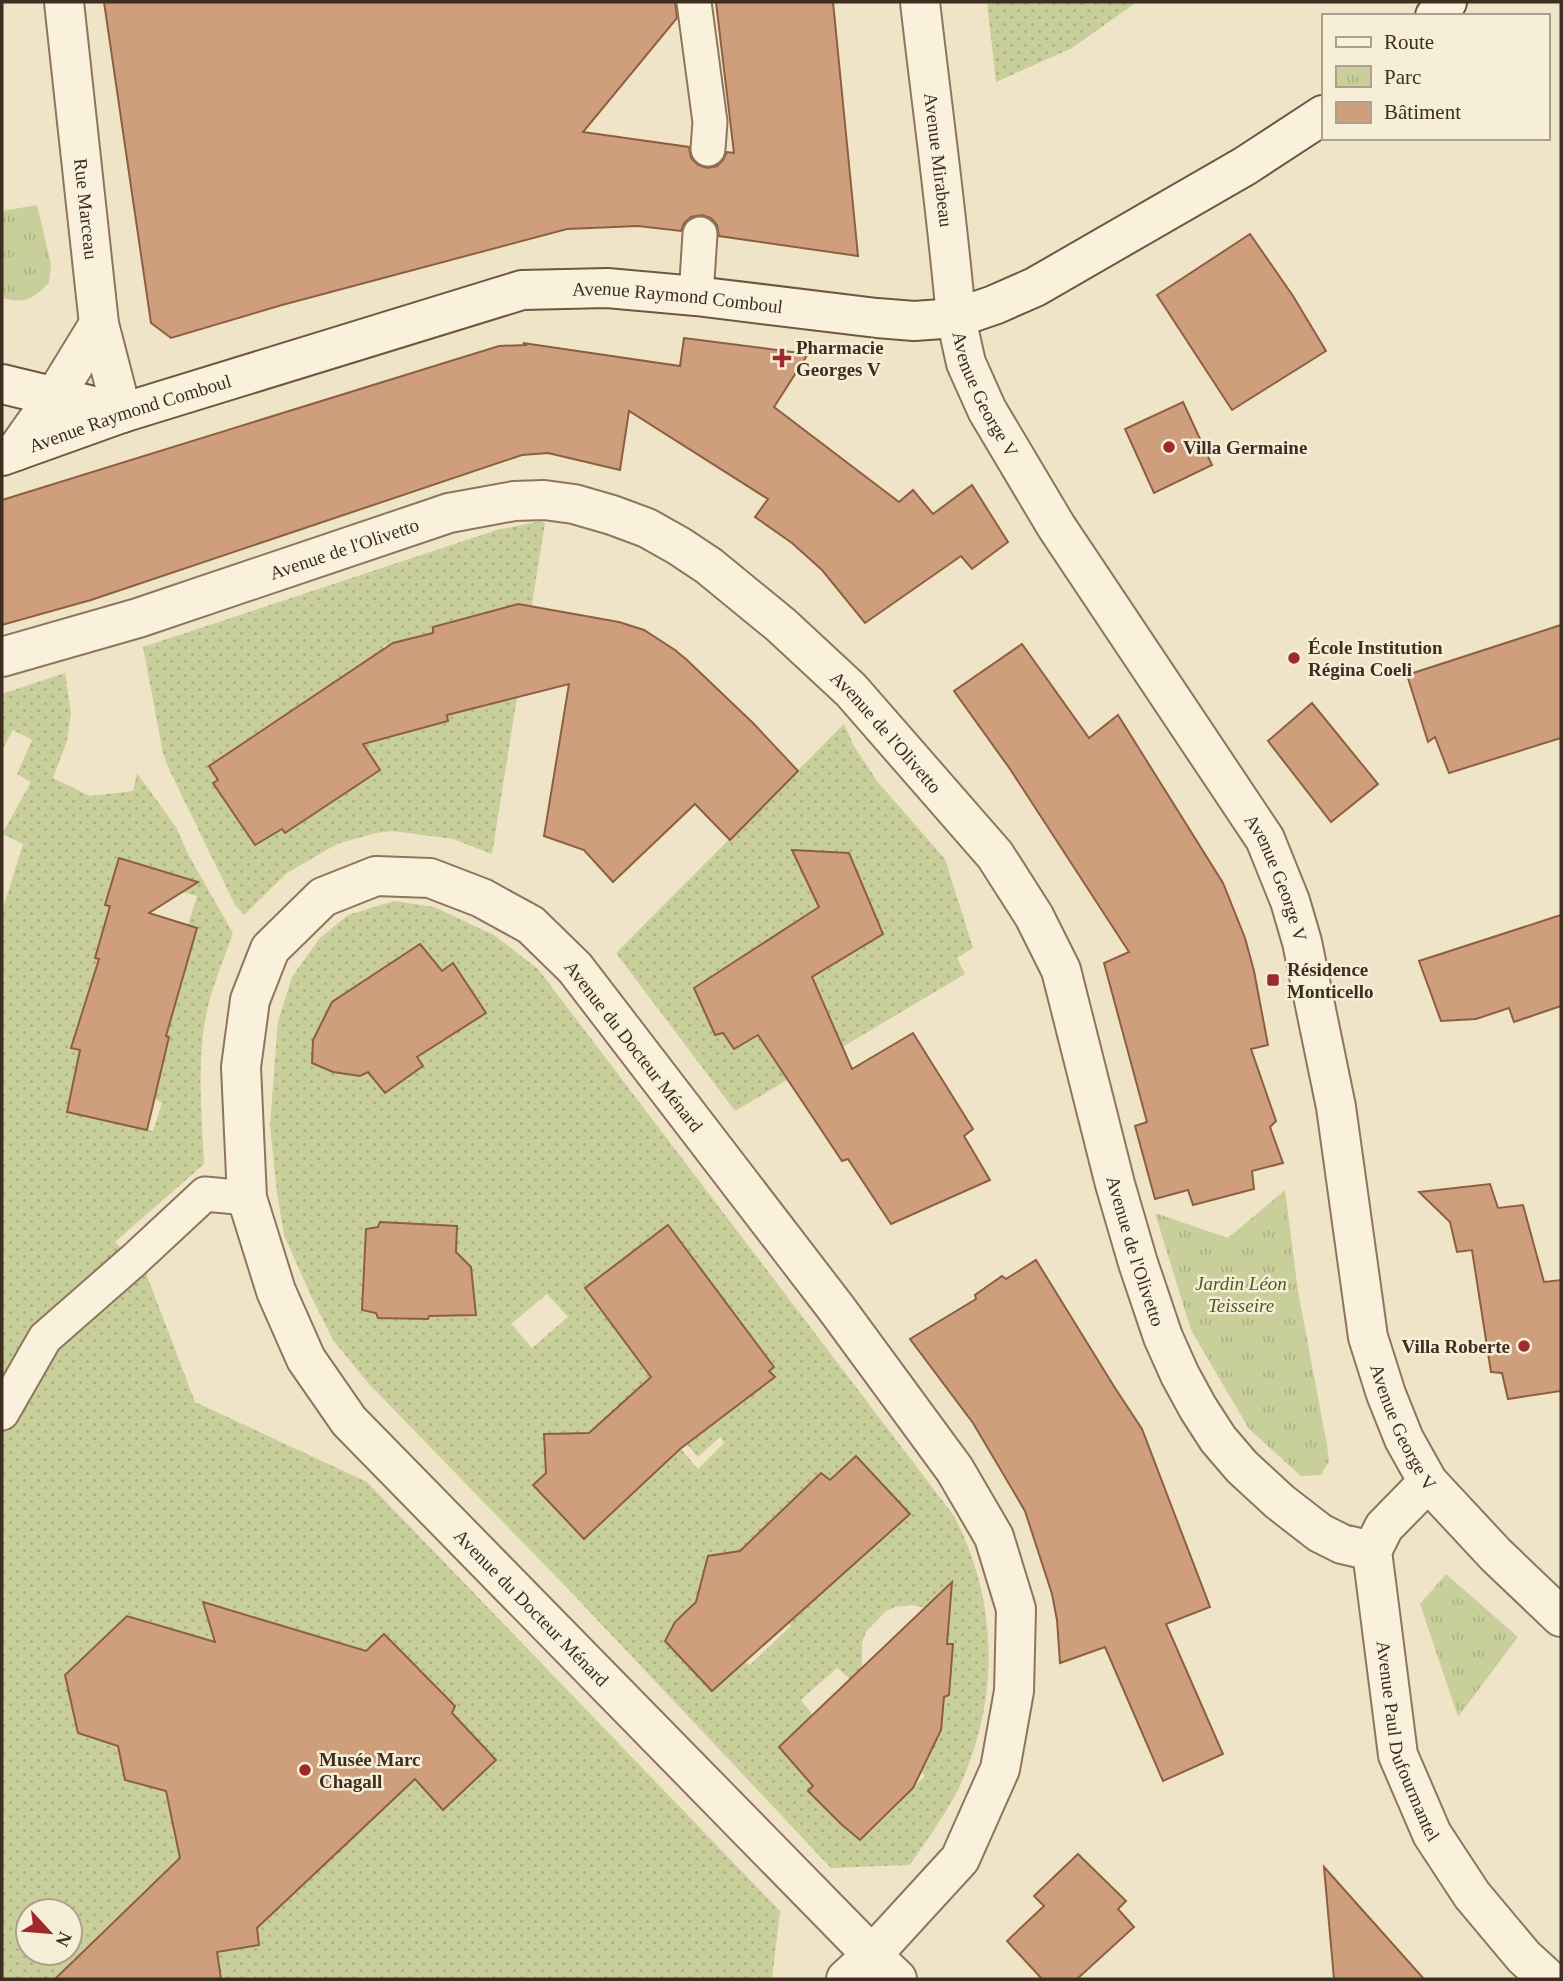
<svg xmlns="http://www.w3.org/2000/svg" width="1563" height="1981" viewBox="0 0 1563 1981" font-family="Georgia,serif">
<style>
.park{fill:url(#park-tufts)}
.garden{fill:url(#garden-dots);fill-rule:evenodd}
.building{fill:#cf9f7d;stroke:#8d5f41;stroke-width:2}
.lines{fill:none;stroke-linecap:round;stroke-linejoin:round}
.service-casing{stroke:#8d765c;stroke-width:37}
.minor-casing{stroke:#8d765c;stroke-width:42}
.tertiary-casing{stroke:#8d765c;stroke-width:42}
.secondary-casing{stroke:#6f573f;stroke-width:42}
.service{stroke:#faf1dc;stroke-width:33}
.minor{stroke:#faf1dc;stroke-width:38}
.tertiary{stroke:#faf1dc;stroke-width:38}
.secondary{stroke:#faf1dc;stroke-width:38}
.poi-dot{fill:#9e2a2b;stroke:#f7eed8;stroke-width:2.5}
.labels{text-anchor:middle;stroke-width:5;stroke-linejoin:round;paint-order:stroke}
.street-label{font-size:19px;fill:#3d2e20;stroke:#f7eed8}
.poi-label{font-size:19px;font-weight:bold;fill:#3d2e20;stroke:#f7eed8;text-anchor:start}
.park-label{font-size:19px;font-style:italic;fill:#4d5a26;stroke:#f7eed8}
</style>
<defs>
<pattern id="park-tufts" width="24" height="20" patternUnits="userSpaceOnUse" patternTransform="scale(1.75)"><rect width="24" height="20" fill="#c9cf9b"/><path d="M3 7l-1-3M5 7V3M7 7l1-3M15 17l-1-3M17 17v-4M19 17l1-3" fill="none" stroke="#aeb285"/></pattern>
<pattern id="garden-dots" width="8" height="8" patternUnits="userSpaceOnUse" patternTransform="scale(1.75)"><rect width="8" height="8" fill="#c9cf9b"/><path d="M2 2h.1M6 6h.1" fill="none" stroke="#aeb285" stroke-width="1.8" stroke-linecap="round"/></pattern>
</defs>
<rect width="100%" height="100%" fill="#f0e4c8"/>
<g class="park">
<path d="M37,205L51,264L49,283C32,299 26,304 2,298V211Z"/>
<path d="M1285,1190L1298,1291L1327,1445L1329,1461L1321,1475L1301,1476L1249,1429L1191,1330L1155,1213L1228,1238Z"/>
<path d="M1446,1574L1518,1637L1458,1717L1420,1604Z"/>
</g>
<g class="garden">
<path d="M987,2H1137L1072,48L996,82Z"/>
<path d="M540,521L545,523L492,854L453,839L393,831L376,833L337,844L287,873L244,915L235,905L168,767L163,753L143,647L497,530ZM465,619L490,704L463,711L445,706L448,721L405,733L383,646L433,633V627ZM325,688L380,770L285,833L282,829L255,845L214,783L218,780L209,765Z"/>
<path d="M65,673L71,713L67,741L53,778L90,796L133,791L137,773L176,827L189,856L233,933C223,962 210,991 205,1021C197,1068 202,1117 204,1164L115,1242L146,1273L195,1402L367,1482L780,1911L772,1979H2V911L23,844L2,834L31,782L17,774L32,740L13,730L2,750V694ZM120,858L172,874L175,890L197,896L188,925L197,929L181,984L95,958L110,906L106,905ZM128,1026L169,1037L154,1098L162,1103L153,1131L67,1112L80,1050L71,1048ZM28,1911H70V1953H28Z"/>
<path d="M844,724L854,746L877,781L945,859L973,948L957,958L965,974L735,1111L616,953ZM849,853L883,934L812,977L820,996L734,1049L723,1033L715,1035L694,988L819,907L803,874Z"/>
<path d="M394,901L434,907L494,935L538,969L954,1516C996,1596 1000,1690 965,1774C952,1807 929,1836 910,1865L831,1868L570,1591L368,1383L333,1340L312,1298L284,1235L277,1193L270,1125L278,1021L292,977L319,939L348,915ZM420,944L442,971L454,964L486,1013L417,1057L422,1067L385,1093L368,1072L357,1077L351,1067L333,1072L322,1067L316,1061L312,1053L313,1041L334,1001ZM380,1222L457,1226L456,1256L470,1267L456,1315L429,1316L427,1319L378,1318L376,1313L366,1229L378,1227ZM668,1225L774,1367L769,1371L774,1378L758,1391L752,1384L691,1429L585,1288ZM547,1294L568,1317L532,1348L512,1325H510ZM679,1435L698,1457L720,1437L724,1443L698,1469L673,1440ZM856,1456L910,1514L857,1562L851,1556L827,1577L772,1519L820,1474L830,1480ZM550,1470L653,1475L584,1539L534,1485ZM723,1553L731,1555L791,1626L750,1665L745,1662L712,1691L669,1645C667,1615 693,1615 703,1595C708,1583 710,1568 713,1555ZM912,1605L926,1608L947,1644L953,1645L949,1695L942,1698C941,1737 942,1737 914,1765L925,1776L872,1828L809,1791L813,1786L779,1747L813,1715L801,1700L837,1668L850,1679L862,1670V1643L866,1632L886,1611L895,1607Z"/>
</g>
<g class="building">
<path d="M104,2H675L677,18L583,132L689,147L691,158L698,165L707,168L717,166L723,160L727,152L734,153L716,2H833L858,256L719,236L717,225L711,218L702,215L691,217L684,223L681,231L638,226L567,229L282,305L171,338L151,323Z"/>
<path d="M1250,234L1293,296L1326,351L1232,410L1157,295Z"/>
<path d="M684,338L808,354L774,407L899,502L913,490L933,514L972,485L1008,542L972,569L961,556L865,623L822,570L792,543L755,517L768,499L629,411L620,470L548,453L522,455L91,600L2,625V500L499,346L527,345L523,343L680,366Z"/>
<path d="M1183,402L1212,465L1154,493L1125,429Z"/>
<path d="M518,604L619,622L644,630L675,650L687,660L753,723L798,771L730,840L695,804L613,882L584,850L544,836L569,684L447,715L448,721L363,744L380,770L285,833L282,829L255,845L213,783L218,780L209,766L393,643L433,633V627Z"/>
<path d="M1561,625V738L1449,773L1435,737L1428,742L1407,675Z"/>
<path d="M1022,644L1089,738L1118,715L1223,883L1245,938L1254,971L1268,1045L1251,1049L1276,1121L1270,1127L1283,1163L1252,1171L1254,1189L1193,1205L1188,1190L1155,1199L1135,1126L1147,1122L1104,963L1129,952L1010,769L954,691Z"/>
<path d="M1312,703L1378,784L1331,822L1268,741Z"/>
<path d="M792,850L849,853L883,934L812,977L852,1069L913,1033L973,1129L964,1136L990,1180L891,1224L848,1159L842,1161L758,1035L734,1049L723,1033L715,1035L694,988L819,907Z"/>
<path d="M119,858L198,882L149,913L197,928L166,1036L169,1037L147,1130L67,1112L80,1050L71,1048L99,959L95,958L110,906L105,905Z"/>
<path d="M1561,915V1006L1514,1022L1509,1008L1476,1019L1441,1021L1419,961Z"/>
<path d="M420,944L442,971L453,963L486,1013L417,1057L423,1066L385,1093L368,1072L360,1076L333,1072L312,1063L313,1040L332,1002Z"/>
<path d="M1490,1184L1498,1208L1523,1205L1544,1282L1561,1280V1391L1508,1399L1502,1373L1491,1372L1472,1250L1457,1252L1450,1222L1419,1192Z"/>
<path d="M380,1222L457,1226L456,1252L471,1267L476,1315L429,1316L428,1319L378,1318L376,1313L362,1310L366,1229L378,1227Z"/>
<path d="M668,1225L774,1367L769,1371L775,1377L680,1449L584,1539L533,1485L546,1473L544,1434L589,1433L651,1377L585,1288Z"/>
<path d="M1036,1260L1115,1388L1142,1429L1210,1607L1166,1624L1223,1754L1163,1781L1105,1647L1060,1663L1057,1620L1052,1594L1025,1511L973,1423L910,1339L976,1299L975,1295L1002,1276L1006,1279Z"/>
<path d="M856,1456L910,1514L712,1691L665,1641L675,1622L696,1602L708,1556L740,1551L821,1473L830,1480Z"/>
<path d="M952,1582L947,1644H953L949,1695L944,1697L941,1730L913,1788L860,1840L841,1824L808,1791L813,1786L779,1747Z"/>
<path d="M203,1602L366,1651L384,1634L455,1706L452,1713L496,1760L443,1810L415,1779L257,1928L259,1945L217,1952L221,1979H55L180,1858L166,1791L125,1780L118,1746L78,1733L65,1675L127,1616L215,1642Z"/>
<path d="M1078,1854L1126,1901L1118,1909L1134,1927L1077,1979H1042L1007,1941L1044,1906L1034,1896Z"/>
<path d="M1324,1867L1424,1979H1334Z"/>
</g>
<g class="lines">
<defs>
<g id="service">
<path d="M694,2L710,122L708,149"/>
<path d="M696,296L700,234"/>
<path d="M2,1413L45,1338L134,1260L205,1194L247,1198"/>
</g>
<g id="minor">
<path id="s1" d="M64,2L99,324L122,413"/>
<path id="s2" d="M920,2C932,107 947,213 956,318"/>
<path d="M16,451L55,396L99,324"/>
<path id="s3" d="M2,657L138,618L449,513L514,501L544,500L574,504L612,515L647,528L679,546L709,566L781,625L851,690L995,855L1034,916L1061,970L1115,1184L1138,1263L1163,1337L1180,1375L1198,1408L1218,1439L1242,1467L1280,1502L1320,1533L1342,1544L1372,1551"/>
<path id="s4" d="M1428,1482L1384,1527L1372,1551L1398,1755L1432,1834L1472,1895L1524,1957L1548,1979"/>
<path id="s5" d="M846,1979L872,1955L960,1859L1000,1769L1014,1691L1016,1609L994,1537L955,1470L836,1308L575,968L531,925L482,898L430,878L376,876L323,897L270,949L250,1000L241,1067L247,1198L276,1291L306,1359L349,1421L872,1955L897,1979"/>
</g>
<g id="tertiary">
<path id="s6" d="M956,318L966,363L987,410L1056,526L1265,839L1290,901L1302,942L1336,1107L1368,1337L1386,1394L1404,1439L1428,1482L1496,1555L1561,1617"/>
</g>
<g id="secondary">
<path d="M1435,16L1447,2"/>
<path d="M2,384L122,413"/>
<path id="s7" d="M2,456L122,413L522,290L607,288L696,296L877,318L914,321L956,318L994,305L1035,287L1245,166L1323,115"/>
</g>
</defs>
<use href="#service" class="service-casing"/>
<use href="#minor" class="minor-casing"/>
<use href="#tertiary" class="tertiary-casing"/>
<use href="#secondary" class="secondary-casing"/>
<use href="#service" class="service"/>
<use href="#minor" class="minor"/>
<use href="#tertiary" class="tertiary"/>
<use href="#secondary" class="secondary"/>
</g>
<g class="poi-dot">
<path d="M778.5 347.5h7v7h7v7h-7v7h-7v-7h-7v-7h7z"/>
<circle cx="1169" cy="447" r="7"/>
<circle cx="1294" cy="658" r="7"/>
<rect x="1266" y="973" width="14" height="14" rx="3.5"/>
<circle cx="1524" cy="1346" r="7"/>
<circle cx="305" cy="1770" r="7"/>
</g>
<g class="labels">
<g class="street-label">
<text dy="7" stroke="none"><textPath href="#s2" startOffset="159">Avenue Mirabeau</textPath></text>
<text dy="7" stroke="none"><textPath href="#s1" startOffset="208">Rue Marceau</textPath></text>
<text dy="7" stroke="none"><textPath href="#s7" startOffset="702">Avenue Raymond Comboul</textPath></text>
<text dy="7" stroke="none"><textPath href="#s6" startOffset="82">Avenue George V</textPath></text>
<text dy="7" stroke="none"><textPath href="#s7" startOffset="135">Avenue Raymond Comboul</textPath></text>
<text dy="7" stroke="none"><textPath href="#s3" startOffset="359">Avenue de l'Olivetto</textPath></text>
<text dy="7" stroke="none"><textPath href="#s3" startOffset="989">Avenue de l'Olivetto</textPath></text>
<text dy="7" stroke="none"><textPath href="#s6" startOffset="649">Avenue George V</textPath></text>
<text transform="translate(634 1046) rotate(52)" y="7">Avenue du Docteur Ménard</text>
<text dy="7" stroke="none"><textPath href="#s3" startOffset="1577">Avenue de l'Olivetto</textPath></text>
<text dy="7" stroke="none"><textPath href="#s6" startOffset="1216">Avenue George V</textPath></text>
<text dy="7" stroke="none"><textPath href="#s5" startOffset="2328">Avenue du Docteur Ménard</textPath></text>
<text dy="7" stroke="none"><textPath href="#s4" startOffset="284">Avenue Paul Dufourmantel</textPath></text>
</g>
<g class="poi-label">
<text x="796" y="354">Pharmacie<tspan x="796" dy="22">Georges V</tspan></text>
<text x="1183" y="454">Villa Germaine</text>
<text x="1308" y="654">École Institution<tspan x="1308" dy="22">Régina Coeli</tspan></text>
<text x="1287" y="976">Résidence<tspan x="1287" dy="22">Monticello</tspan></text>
<text x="1510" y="1353" text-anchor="end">Villa Roberte</text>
<text x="319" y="1766">Musée Marc<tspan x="319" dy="22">Chagall</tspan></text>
</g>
<g class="park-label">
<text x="1241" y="1290">Jardin Léon<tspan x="1241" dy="22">Teisseire</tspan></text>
</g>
</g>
<rect width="1563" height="1981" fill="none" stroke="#3d2e20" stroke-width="7"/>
<rect x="1322" y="14" width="228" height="126" fill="#f7eed8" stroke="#ada18e" stroke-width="2"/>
<rect x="1336" y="37" width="35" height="10" fill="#faf1dc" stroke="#ada18e" stroke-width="2"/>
<text x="1384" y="49" font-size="21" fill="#3d2e20">Route</text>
<rect x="1336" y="66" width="35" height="21" fill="url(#park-tufts)" stroke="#ada18e" stroke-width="2"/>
<text x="1384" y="84" font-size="21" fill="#3d2e20">Parc</text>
<rect x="1336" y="102" width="35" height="21" fill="#cf9f7d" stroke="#ada18e" stroke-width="2"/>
<text x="1384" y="119" font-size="21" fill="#3d2e20">Bâtiment</text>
<g transform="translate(49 1932) rotate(116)"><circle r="33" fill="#f7eed8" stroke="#ada18e" stroke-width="2"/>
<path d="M0-5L12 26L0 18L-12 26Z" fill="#9e2a2b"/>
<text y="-10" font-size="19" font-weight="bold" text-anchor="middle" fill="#3d2e20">N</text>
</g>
</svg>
